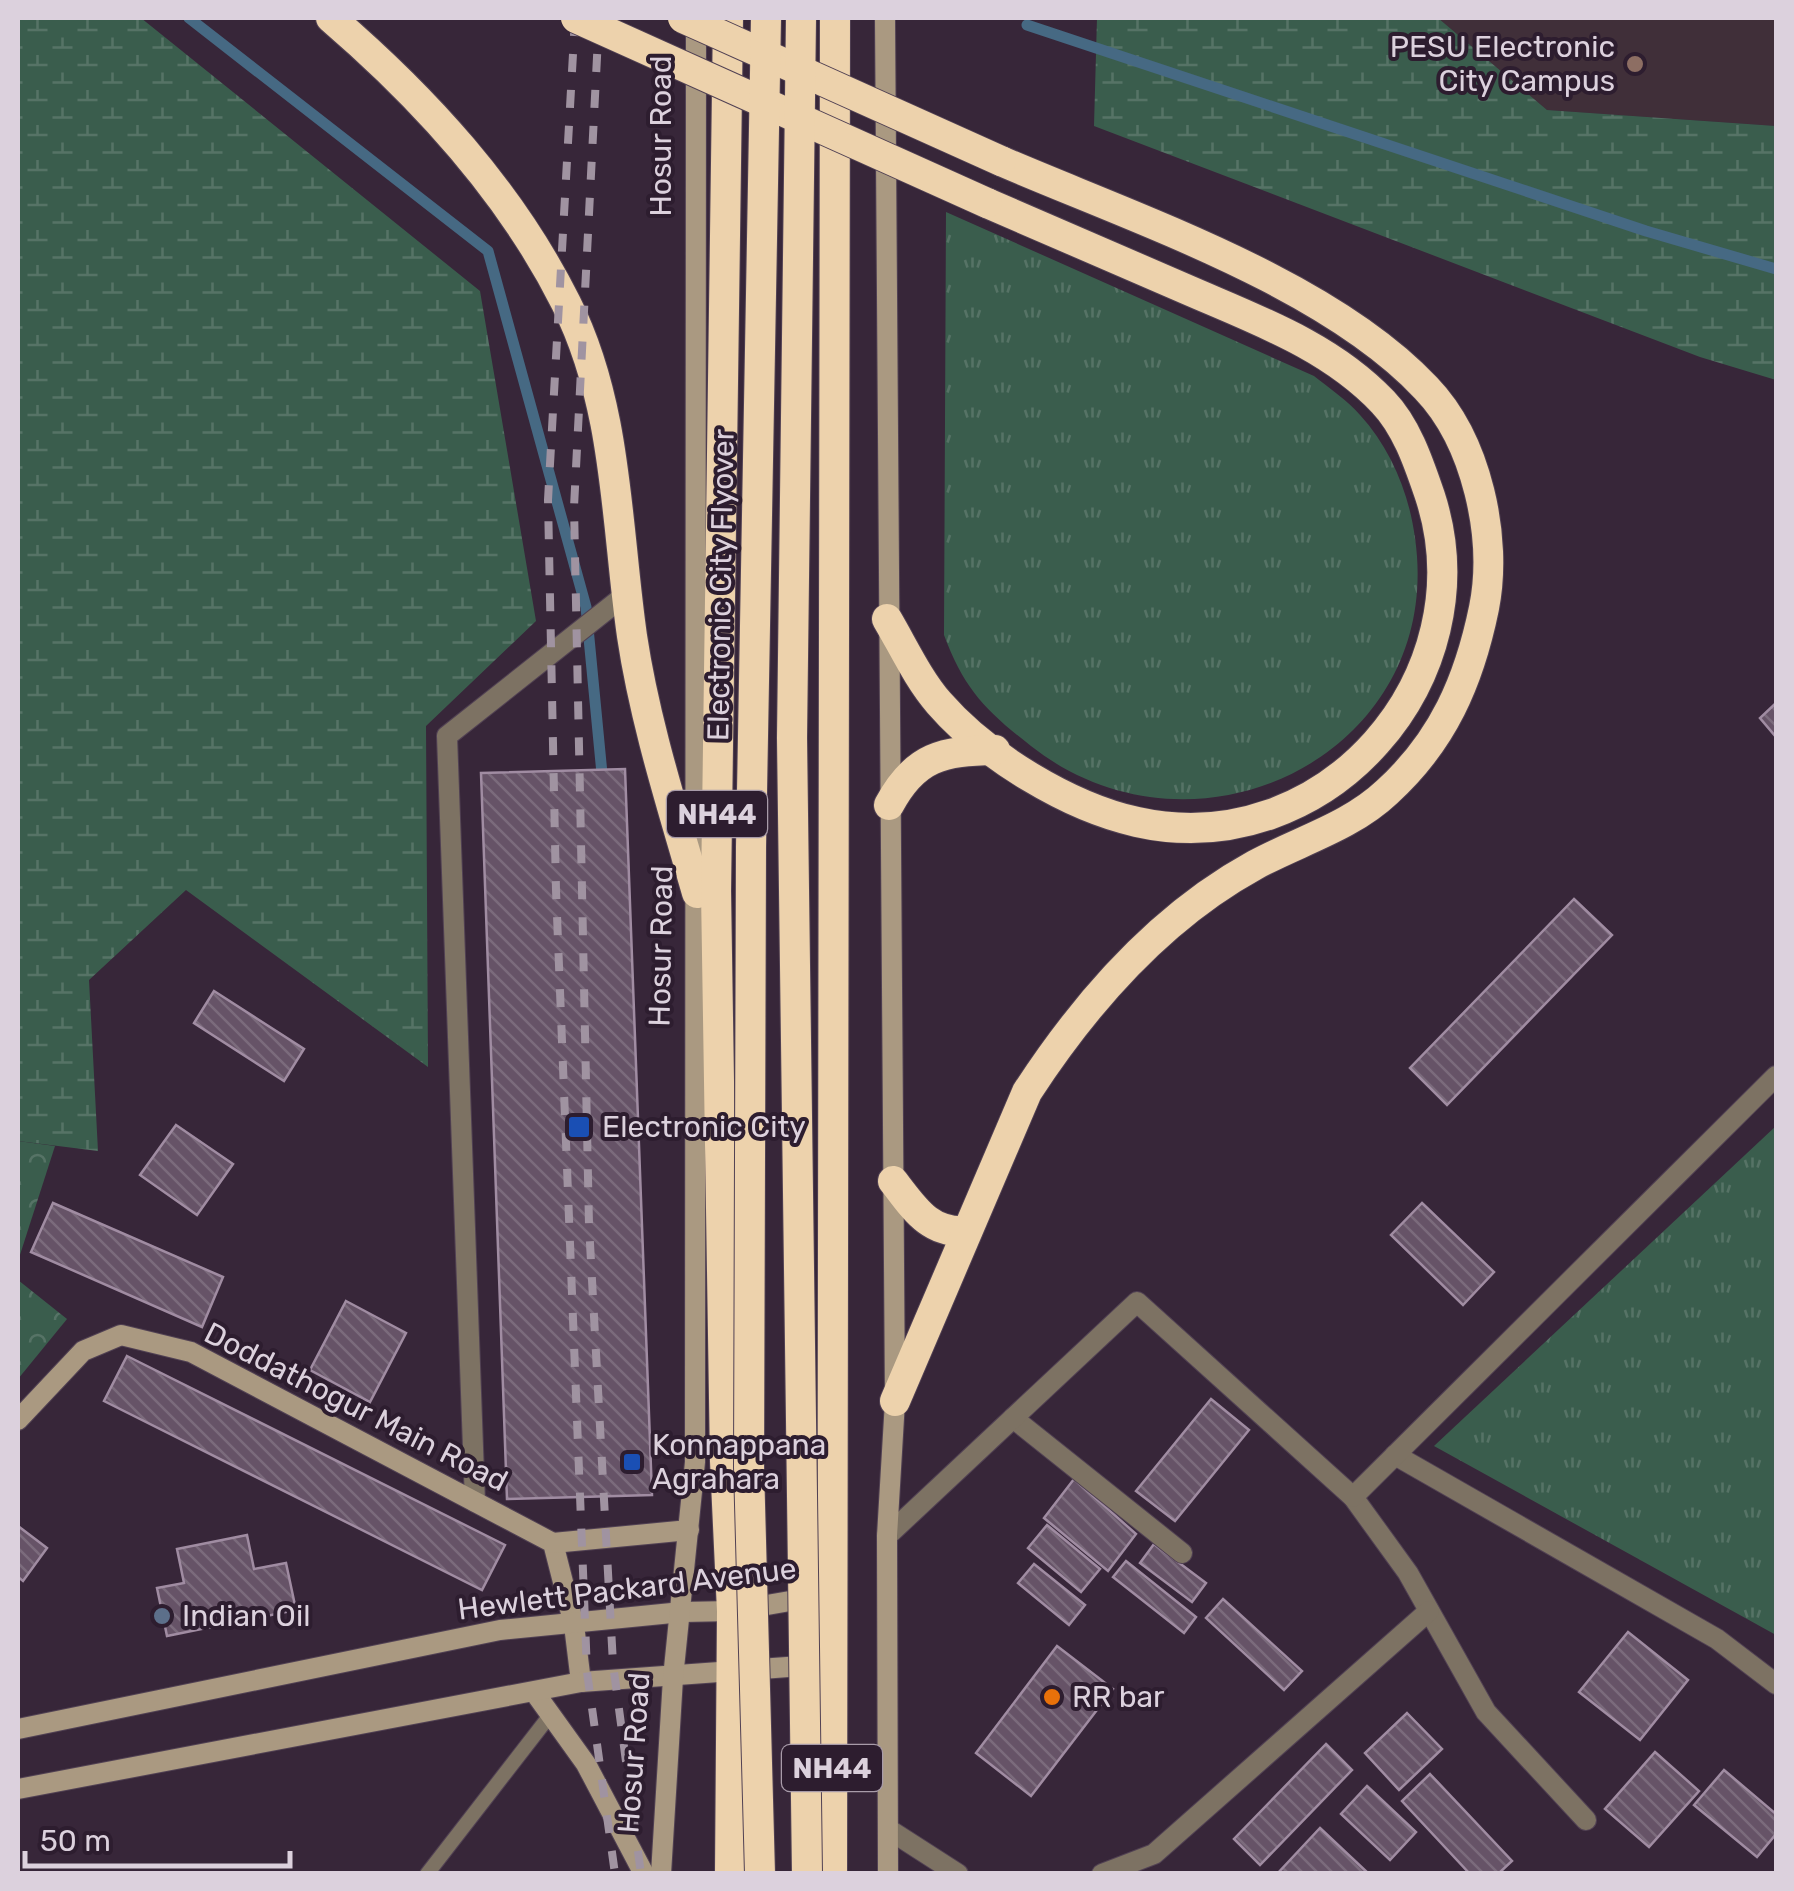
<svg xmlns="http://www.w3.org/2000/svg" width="1794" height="1891" viewBox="0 0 1794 1891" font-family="Rubik,sans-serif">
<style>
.education{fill:#402f39}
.grass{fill:url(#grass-tufts)}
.wetland{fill:url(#wetland-marsh)}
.park{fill:url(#park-crowns)}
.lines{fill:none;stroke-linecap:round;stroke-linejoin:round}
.stream{stroke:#466983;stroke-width:11}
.building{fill:url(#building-back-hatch);stroke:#a08ca2;stroke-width:2.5}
.lane-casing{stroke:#514153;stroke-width:16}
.street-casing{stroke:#514153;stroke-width:22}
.secondary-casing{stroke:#514153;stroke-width:22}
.highway-casing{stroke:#514153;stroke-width:32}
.lane{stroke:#7d7263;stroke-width:14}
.street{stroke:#7d7263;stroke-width:20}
.secondary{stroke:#aa9981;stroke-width:20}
.highway{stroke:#edd2ac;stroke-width:30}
.rail{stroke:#a093a1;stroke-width:8;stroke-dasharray:18 18;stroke-linecap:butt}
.highway-bridge-casing{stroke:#514153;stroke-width:32;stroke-linecap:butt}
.highway-bridge{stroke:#edd2ac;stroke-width:30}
.education-dot{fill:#8d6e63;stroke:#2d1d2f;stroke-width:4}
.transit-dot{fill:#1a4fb4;stroke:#2d1d2f;stroke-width:4}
.service-dot{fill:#5c6f8a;stroke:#2d1d2f;stroke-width:4}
.food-dot{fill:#e8710a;stroke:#2d1d2f;stroke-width:4}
.labels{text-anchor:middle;stroke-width:8;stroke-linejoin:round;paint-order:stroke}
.shield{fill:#2d1d2f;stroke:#a89ba9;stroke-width:2.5}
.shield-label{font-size:28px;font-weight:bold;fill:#dcd1dd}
.poi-label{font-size:30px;fill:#dcd1dd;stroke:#2d1d2f;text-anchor:start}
.street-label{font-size:30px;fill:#dcd1dd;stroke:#2d1d2f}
</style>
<defs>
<pattern id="grass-tufts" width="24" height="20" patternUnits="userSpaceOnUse" patternTransform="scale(2.5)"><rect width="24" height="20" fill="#3a5d4d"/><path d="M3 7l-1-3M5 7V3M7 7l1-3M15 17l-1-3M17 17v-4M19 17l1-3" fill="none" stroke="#567366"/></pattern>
<pattern id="wetland-marsh" width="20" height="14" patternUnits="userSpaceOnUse" patternTransform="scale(2.5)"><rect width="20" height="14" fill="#3a5d4d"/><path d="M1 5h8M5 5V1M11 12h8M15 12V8" fill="none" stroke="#567366"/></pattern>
<pattern id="park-crowns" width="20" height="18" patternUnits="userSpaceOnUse" patternTransform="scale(2.5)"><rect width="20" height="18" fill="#3a5d4d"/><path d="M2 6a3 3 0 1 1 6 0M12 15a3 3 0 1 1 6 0" fill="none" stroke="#567366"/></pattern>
<pattern id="building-back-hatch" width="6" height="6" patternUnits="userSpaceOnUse" patternTransform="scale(2.5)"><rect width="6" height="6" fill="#665367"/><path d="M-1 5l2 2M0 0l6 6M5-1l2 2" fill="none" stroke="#7b6b7c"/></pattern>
</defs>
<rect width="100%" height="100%" fill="#372639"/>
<path class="education" d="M1438,18H1776V126L1547,110Z"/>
<g class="grass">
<path d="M946,212L1314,376C1329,388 1347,400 1360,415C1391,449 1409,493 1415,538C1446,753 1196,876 1031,746C986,711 964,689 944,635Z"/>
<path d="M1776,1126V1635L1434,1446Z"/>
</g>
<g class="wetland">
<path d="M18,18H141L480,291L536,621L426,726L428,1067L186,890L89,980L98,1151L18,1141Z"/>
<path d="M1097,18H1438L1547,110L1776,126V380L1700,357L1094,126Z"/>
</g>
<g class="park">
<path d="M18,1141L55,1146L18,1261Z"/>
<path d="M18,1280L67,1319L18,1379Z"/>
</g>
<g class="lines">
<g class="stream">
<path d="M189,18L488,251L586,607L603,784"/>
<path d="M1027,25L1646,231L1776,269"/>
</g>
</g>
<g class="building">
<path d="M1776,703V737L1760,718Z"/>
<path d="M625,769L652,1495L507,1499L481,773Z"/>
<path d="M1574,899L1612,935L1447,1105L1410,1068Z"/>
<path d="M214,991L304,1049L284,1081L194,1023Z"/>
<path d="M176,1125L233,1164L197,1215L140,1175Z"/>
<path d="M53,1203L223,1277L202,1327L31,1252Z"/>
<path d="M1422,1203L1494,1272L1463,1305L1391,1235Z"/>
<path d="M346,1301L406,1333L370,1402L310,1370Z"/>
<path d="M127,1356L505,1545L482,1590L104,1401Z"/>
<path d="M1211,1399L1249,1430L1175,1521L1136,1491Z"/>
<path d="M1074,1479L1136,1534L1108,1571L1044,1518Z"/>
<path d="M1047,1525L1100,1569L1081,1592L1028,1548Z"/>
<path d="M18,1526L47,1548L23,1581L18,1577Z"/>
<path d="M247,1535L254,1569L286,1563L296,1610L167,1636L157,1588L184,1583L177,1549Z"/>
<path d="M1154,1544L1206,1583L1192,1602L1140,1563Z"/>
<path d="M1126,1561L1196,1617L1184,1633L1113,1577Z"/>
<path d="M1034,1564L1085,1605L1069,1625L1018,1583Z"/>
<path d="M1223,1599L1302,1671L1284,1690L1206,1618Z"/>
<path d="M1628,1632L1688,1680L1640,1740L1579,1692Z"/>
<path d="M1057,1646L1113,1689L1031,1796L976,1753Z"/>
<path d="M1407,1713L1442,1749L1399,1790L1365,1753Z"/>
<path d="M1326,1744L1352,1770L1260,1865L1234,1839Z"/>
<path d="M1655,1752L1699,1791L1649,1847L1605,1809Z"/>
<path d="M1724,1770L1776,1814V1834L1757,1857L1694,1805Z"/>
<path d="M1430,1774L1512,1861L1498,1874H1470L1402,1801Z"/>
<path d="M1367,1786L1416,1832L1390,1860L1341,1814Z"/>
<path d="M1320,1828L1369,1874H1277Z"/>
</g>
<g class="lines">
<defs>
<path id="lane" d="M427,1874L551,1714"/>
<g id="street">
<path d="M1013,1418L1182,1553"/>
<path d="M1395,1455L1717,1639L1776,1684"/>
<path d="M1353,1497L1408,1573L1486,1712L1586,1820"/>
<path d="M475,1502L447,736L629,592"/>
<path d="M887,1536L1137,1302L1353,1497L1776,1076"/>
<path d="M888,1829L958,1874"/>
<path d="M1102,1874L1154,1854L1429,1611"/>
</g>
<g id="secondary">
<path d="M885,18L895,1401L887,1536L888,1874"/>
<path d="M18,1420L83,1351L121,1335L191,1352L553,1543L574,1625L581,1682"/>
<path d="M553,1543L689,1530"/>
<path d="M535,1693L586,1764L644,1874"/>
<path d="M18,1729L500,1630L682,1612L732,1611L813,1597"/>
<path d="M18,1789L581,1682L815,1665"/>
<path d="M661,1874L673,1678L695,1462L696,18"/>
</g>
<g id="highway">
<path d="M331,18C424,98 510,191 566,303C618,406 616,524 632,636C645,723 673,809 697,893"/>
<path d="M728,18L716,891L725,1461L732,1611L730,1874"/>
<path d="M887,619C903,646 918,679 939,703C985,756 1069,807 1137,822C1325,864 1489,677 1430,496C1419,464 1407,427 1383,402C1330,346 1257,320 1188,290C1121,261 1054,232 987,203"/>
<path d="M889,805C915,756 943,751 995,750"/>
<path d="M893,1181C914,1208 929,1234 967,1231"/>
<path d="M895,1401L1027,1092C1085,1003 1160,917 1255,865C1299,841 1350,827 1387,792C1443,741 1469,681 1484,608C1498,538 1477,441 1426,388C1328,283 1133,218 1001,161"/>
<path d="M832,1874L835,18"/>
</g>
</defs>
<use href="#lane" class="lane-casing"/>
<use href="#street" class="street-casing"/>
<use href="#secondary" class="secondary-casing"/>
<use href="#highway" class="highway-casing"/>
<use href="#lane" class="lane"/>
<use href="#street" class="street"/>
<use href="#secondary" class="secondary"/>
<use href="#highway" class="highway"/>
<g class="rail">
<path d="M575,18L548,500L556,890L587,1672L615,1874"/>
<path d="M599,18L574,507L589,1225L613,1664L641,1874"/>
</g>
<defs>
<g id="highway-bridge">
<path d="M576,18L987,203"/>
<path d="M683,18L1001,161"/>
<path d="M801,18L792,738L807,1874"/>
<path d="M760,1874L749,1467L751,847L766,18"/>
</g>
</defs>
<use href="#highway-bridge" class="highway-bridge-casing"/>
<use href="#highway-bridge" class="highway-bridge"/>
</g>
<circle class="education-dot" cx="1635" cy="64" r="10"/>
<g class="transit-dot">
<rect x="567" y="1115" width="24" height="24" rx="5"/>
<rect x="622" y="1452" width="20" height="20" rx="5"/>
</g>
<circle class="service-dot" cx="162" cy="1616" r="10"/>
<circle class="food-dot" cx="1052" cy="1697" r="10"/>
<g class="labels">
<g class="shield">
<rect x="667" y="791" width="100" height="46" rx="8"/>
<rect x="782" y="1745" width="100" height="46" rx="8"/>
</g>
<g class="shield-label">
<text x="717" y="824">NH44</text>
<text x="832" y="1778">NH44</text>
</g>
<g class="poi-label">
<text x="1615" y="57" text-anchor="end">PESU Electronic<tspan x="1615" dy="34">City Campus</tspan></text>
<text x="602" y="1137">Electronic City</text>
<text x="652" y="1455">Konnappana<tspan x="652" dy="34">Agrahara</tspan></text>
<text x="182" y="1626">Indian Oil</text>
<text x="1072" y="1707">RR bar</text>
</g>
<g class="street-label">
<text transform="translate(661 136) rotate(-90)" y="10">Hosur Road</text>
<text transform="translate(721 585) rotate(-89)" y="10">Electronic City Flyover</text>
<text transform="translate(661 946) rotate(-89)" y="10">Hosur Road</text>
<text transform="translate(356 1407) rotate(27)" y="10">Doddathogur Main Road</text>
<text transform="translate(627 1589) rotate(-7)" y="10">Hewlett Packard Avenue</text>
<text transform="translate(634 1753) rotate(-86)" y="10">Hosur Road</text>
</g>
</g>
<rect width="1794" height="1891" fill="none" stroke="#dcd1dd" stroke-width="40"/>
<path d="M25 1851v15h265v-15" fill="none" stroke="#dcd1dd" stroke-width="5"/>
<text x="40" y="1851" font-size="30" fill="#dcd1dd" stroke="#2d1d2f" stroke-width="8" paint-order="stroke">50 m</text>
</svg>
